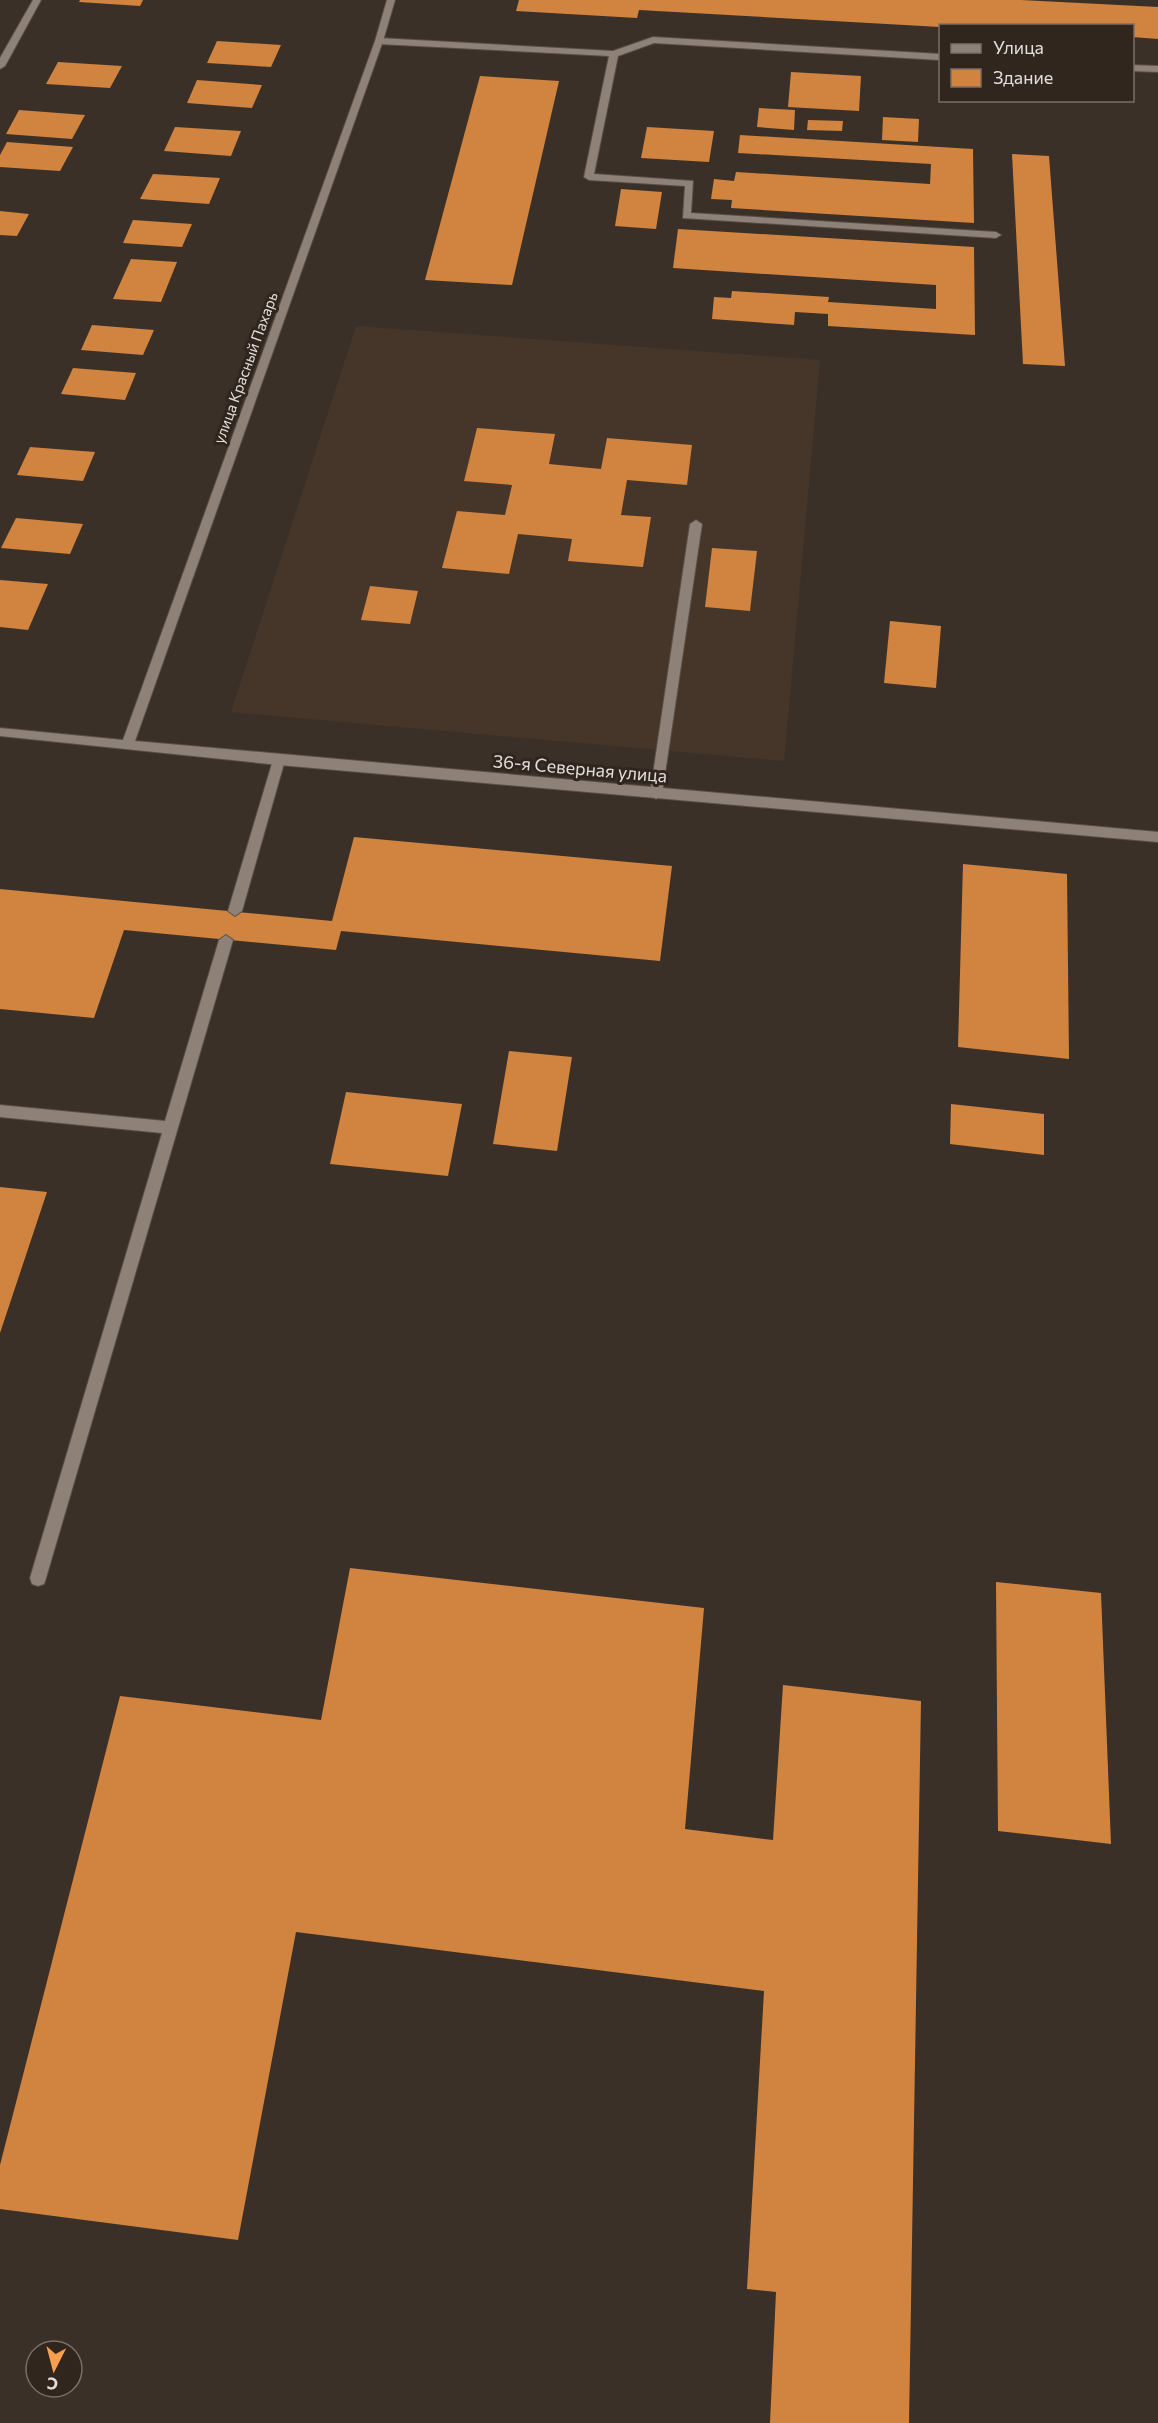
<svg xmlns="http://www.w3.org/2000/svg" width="1158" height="2423" viewBox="0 0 1158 2423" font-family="Commissioner,sans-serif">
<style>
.built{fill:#463629}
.building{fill:#d1843f}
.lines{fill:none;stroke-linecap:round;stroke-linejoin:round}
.service-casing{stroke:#584f48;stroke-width:2}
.minor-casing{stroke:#584f48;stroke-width:2}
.service{fill:#8e8177;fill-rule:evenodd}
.minor{fill:#8e8177;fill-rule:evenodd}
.labels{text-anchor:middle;stroke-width:6;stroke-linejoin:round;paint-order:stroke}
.far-street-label{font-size:15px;fill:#e4ddd8;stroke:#31261e}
.street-label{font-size:18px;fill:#e4ddd8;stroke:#31261e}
</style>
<rect width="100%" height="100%" fill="#3b3028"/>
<path class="built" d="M356,326L820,360L784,761L231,712Z"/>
<g class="building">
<path d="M80,0H143L140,6L79,2Z"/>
<path d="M519,0H1021L1158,7V39L1132,37V26L940,27L639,10L637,18L516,11Z"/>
<path d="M217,41L281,45L271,67L207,63Z"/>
<path d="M58,62L122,66L110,88L46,84Z"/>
<path d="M791,72L861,76L859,111L788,107Z"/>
<path d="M480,76L559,81L512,285L425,280Z"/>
<path d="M197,80L262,85L252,108L187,103Z"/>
<path d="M759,108L795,110L794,130L757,127Z"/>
<path d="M19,110L85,115L72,139L6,134Z"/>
<path d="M883,117L919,119L918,142L882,140Z"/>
<path d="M808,120L843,121L842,131L807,130Z"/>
<path d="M175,127L241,131L231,156L164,151Z"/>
<path d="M647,127L714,131L709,162L641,158Z"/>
<path d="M740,135L973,149L974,223L731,208L732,200L711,199L714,179L734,181L736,172L930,184L931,164L738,153Z"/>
<path d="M7,142L73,147L60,171L0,167V155Z"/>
<path d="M1012,154L1049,156L1065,366L1023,364Z"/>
<path d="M153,174L220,178L209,204L140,199Z"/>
<path d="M621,189L662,192L656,229L615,226Z"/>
<path d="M0,211L29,214L17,236L0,235Z"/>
<path d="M133,220L192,224L182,247L123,243Z"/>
<path d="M678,229L974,247L975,335L828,326V314L795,312L794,325L712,319L714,297L731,298L732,291L829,297L828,302L936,309V285L673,268Z"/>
<path d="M131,259L177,262L161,302L113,299Z"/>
<path d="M92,325L154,330L143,355L81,350Z"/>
<path d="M73,368L136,373L125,400L61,394Z"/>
<path d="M477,428L555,434L549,464L601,469L607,438L692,445L687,485L627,480L621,515L651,517L643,567L568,561L572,539L518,534L509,574L442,568L457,511L505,515L512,485L464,481Z"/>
<path d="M30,447L95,452L83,481L17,475Z"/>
<path d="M16,518L83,524L70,554L1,548Z"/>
<path d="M712,548L757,551L750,611L705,607Z"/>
<path d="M0,580L48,584L28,630L0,627Z"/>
<path d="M370,586L418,591L410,624L361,620Z"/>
<path d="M890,621L941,626L936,688L884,683Z"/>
<path d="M354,837L672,866L660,961L341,931L336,950L124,930L94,1018L0,1009V889L332,921Z"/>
<path d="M963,864L1067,874L1069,1059L958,1047Z"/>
<path d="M509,1051L572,1057L557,1151L493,1144Z"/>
<path d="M346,1092L462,1104L448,1176L330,1164Z"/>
<path d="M951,1104L1044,1114V1155L950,1144Z"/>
<path d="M0,1187L47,1192L0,1333Z"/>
<path d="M350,1568L704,1608L685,1829L773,1840L783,1685L921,1701L909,2423H770L776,2292L747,2289L764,1991L296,1932L238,2240L0,2209V2165L120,1696L321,1720Z"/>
<path d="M996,1582L1101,1593L1111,1844L998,1831Z"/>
</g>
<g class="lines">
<defs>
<g id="service">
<path d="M653,37L940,54V60L654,43L618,56L594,174L693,181L691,213L996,232L1001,235L996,238L683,218L685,186L589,180L584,177L609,56L379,44L375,41L379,38L613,51Z"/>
<path d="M1132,65L1158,66V72L1132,71Z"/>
<path d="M696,520L702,524L662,794L656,799L650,794L690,524Z"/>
<path d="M279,755L285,760L242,911L235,916L228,911L273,760Z"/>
<path d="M226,935L233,940L46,1578L44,1584L38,1586L32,1584L30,1578L162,1133L0,1117V1105L165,1121L219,940Z"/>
</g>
<g id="minor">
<path d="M33,0H41L5,66L0,69V58Z"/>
<path d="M387,0H395L383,41L135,741L1158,832V842L279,765L0,736V728L123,740L375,41Z"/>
</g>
</defs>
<use href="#service" class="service-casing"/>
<use href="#minor" class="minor-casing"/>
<use href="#service" class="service"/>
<use href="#minor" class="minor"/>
</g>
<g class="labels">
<g class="far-street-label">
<text transform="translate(246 368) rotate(-70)" y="5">улица Красный Пахарь</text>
</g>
<g class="street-label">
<text transform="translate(580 769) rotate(5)" y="6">36-я Северная улица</text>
</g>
</g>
<rect x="939" y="24" width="195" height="78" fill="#31261e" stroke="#796f68" stroke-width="1.5"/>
<rect x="951" y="44" width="30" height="9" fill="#8e8177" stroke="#796f68" stroke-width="1.5"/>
<text x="993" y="54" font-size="18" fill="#e4ddd8">Улица</text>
<rect x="951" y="69" width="30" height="18" fill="#d1843f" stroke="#796f68" stroke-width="1.5"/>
<text x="993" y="84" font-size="18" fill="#e4ddd8">Здание</text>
<g transform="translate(54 2369) rotate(186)"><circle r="28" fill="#31261e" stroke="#796f68" stroke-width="1.5"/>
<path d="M0-4.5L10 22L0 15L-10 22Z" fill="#fa9f4e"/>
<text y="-9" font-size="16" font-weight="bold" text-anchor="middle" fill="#e4ddd8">С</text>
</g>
</svg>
